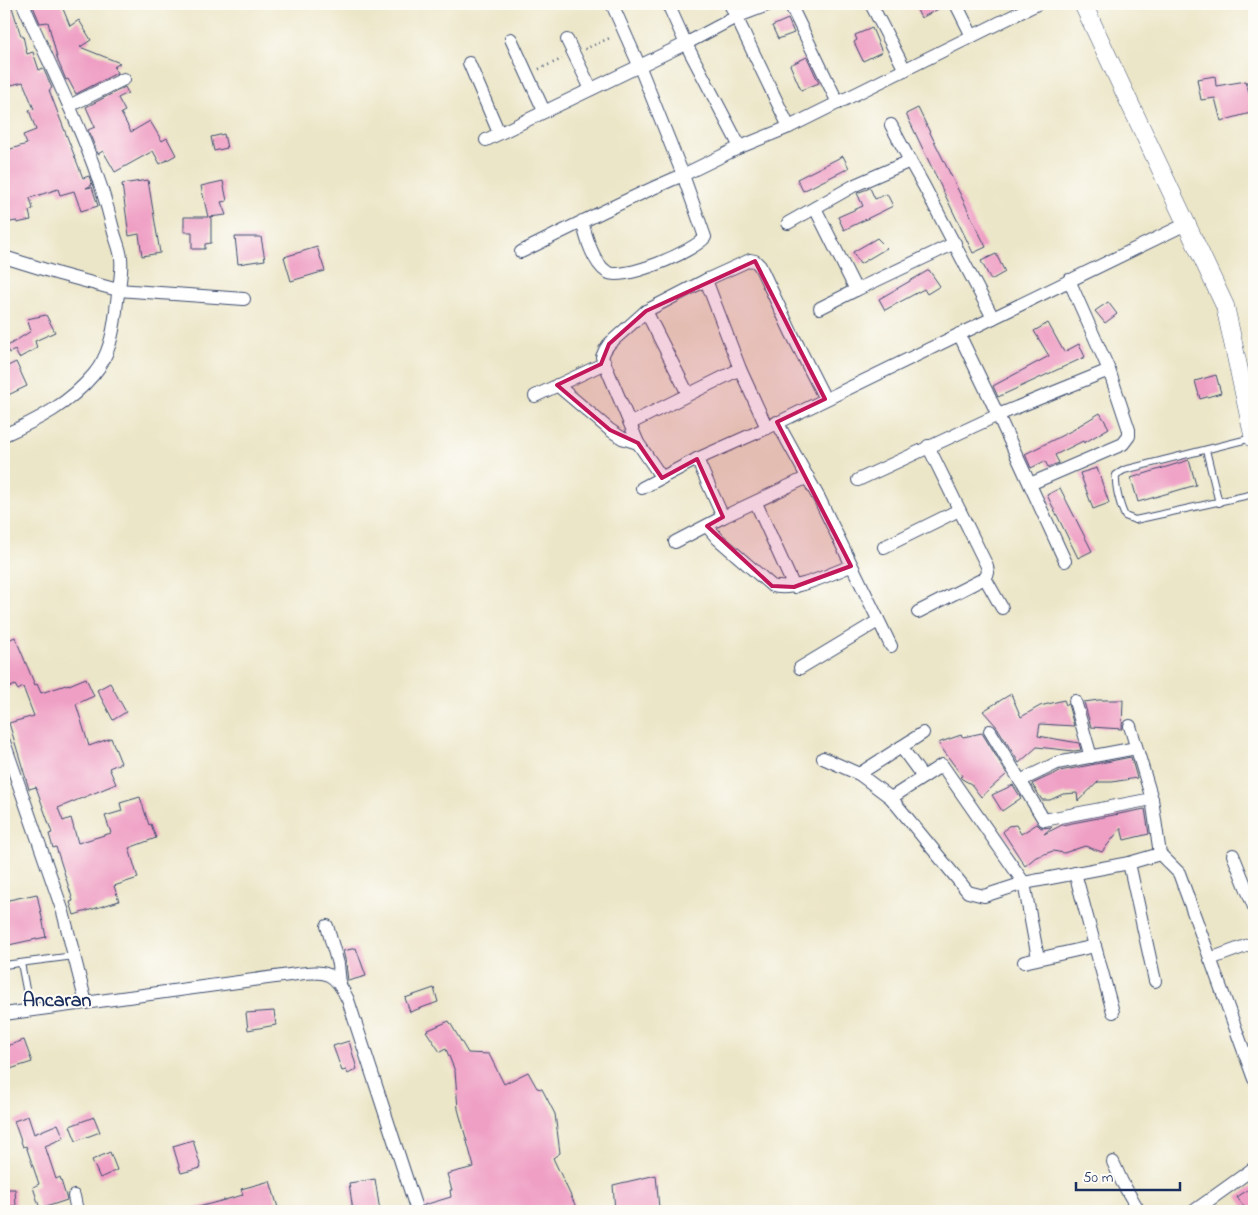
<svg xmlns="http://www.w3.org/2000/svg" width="1258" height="1215" viewBox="0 0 1258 1215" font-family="'Indie Flower',sans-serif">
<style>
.building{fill:#ef9fc4}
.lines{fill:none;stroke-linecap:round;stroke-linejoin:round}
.lane-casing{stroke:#3a4a6e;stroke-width:8}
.street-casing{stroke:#3a4a6e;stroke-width:14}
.secondary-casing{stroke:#3a4a6e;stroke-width:19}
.path{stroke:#3a4a6e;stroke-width:2.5;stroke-dasharray:1 4;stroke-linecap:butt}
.lane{stroke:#fff;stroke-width:6}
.street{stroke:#fff;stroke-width:12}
.secondary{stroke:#fff;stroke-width:18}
.marked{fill:#c2185b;fill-opacity:0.2;stroke:#c2185b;stroke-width:4;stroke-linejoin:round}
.labels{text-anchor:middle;stroke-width:4;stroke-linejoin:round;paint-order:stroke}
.quarter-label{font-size:20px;font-weight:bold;fill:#1b2f5e;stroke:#fdfcf7}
</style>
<rect width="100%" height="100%" fill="#fdfcf7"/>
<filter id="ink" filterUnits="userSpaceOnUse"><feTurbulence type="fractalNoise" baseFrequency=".02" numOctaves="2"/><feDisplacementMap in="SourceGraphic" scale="10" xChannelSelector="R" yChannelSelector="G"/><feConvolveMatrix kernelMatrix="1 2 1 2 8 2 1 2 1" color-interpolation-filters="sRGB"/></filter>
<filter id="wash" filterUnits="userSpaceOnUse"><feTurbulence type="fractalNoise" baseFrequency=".0096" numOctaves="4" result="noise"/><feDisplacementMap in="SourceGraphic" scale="20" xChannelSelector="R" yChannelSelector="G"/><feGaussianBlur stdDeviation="1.12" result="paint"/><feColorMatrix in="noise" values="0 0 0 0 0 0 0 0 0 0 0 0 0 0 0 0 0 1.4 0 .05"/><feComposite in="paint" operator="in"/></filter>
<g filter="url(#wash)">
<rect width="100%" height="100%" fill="#ece6c8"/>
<g id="blocks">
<g class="building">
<path d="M4,4H11L21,36H23L27,54L33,52L39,70L43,68L52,88L49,90L83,178L89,176L92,185L86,188L92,187L98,206L81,211L74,191L60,195L58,189L30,198L33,209L29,211L31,220L17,223V221L4,223V176L9,175L4,159V151L27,144L23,135L36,130L29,110L34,109L23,82L4,87Z"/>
<path d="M32,4H61L70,26L79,20L91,40L80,47L120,63L114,67L117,73L76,94L68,79L66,80L58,61L48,22L40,23Z"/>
<path d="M914,4H948L921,18Z"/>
<path d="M788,19L794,33L778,39L772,26Z"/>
<path d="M872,28L882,52L863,61L854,42L857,40L855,35Z"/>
<path d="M807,57L819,83L801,90L790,65Z"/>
<path d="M1215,76L1216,86L1246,81L1254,112L1221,121L1215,98L1201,100L1197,79Z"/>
<path d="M125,87L128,93L118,98L125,111L121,113L131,132L150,121L162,141L167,138L176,155L160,164L153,151L115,172L103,151L98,154L88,130L95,127L86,107Z"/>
<path d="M918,108L986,247L973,253L906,114Z"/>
<path d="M224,134L227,148L214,151L211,137Z"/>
<path d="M843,156L849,168L803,191L797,179Z"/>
<path d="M148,180L160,253L142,256L139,234L129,236L122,184Z"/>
<path d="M223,181L227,201L221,202L226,215L209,217H211V243L205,244V249H192V232H184V217H208L201,186Z"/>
<path d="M870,188L875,199L887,194L893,206L844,230L838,217L863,206L857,193Z"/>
<path d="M235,237H261L265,260L238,264Z"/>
<path d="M877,238L887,248L860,264L853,252Z"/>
<path d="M317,247L325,271L291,281L284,257Z"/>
<path d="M996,254L1005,272L991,280L981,261Z"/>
<path d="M929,270L940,286L927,294L924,289L885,310L879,299Z"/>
<path d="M1108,302L1117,314L1105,323L1095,311Z"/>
<path d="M46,315L55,332L35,341L37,348L19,358L15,350L9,353L6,347L31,331L27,319Z"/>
<path d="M1048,323L1064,352L1079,344L1085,357L998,397L993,386L1049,356L1034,331Z"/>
<path d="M16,362L27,386L4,397V368Z"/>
<path d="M1216,375L1221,393L1200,399L1195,381Z"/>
<path d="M1100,413L1109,428L1084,443L1083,441L1055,455L1059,463L1048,467L1045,461L1031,468L1025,454L1075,429V428Z"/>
<path d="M1189,460L1196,485L1138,502L1131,478Z"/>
<path d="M1097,468L1109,503L1093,509L1080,473Z"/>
<path d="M1060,488L1092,551L1078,558L1047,495Z"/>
<path d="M15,637L35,685L37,684L41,693L69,684V685L86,678L94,696L76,704L89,746L111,738L121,763L109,768L116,784L58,808L63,821L71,818L78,843L111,833L105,816L122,811L120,803L140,797L149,825L151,824L156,838L129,848L138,878L114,886L119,901L74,915L70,902L73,901L70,891L56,847L53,848L49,834L52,833L36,787L29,789L9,723L34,716L23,687L18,690L15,685L4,690V642Z"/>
<path d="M110,683L126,712L113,720L97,690Z"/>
<path d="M1011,694L1021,717L1040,706L1064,700L1066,705L1068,704L1074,726L1040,724L1038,736L1079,743L1081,750L1074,751L1037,747L1019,763L997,727L983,711Z"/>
<path d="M1099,700H1123L1122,729L1091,727L1084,702Z"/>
<path d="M982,733L1007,774L981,797L971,784L962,779L960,777L962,776L938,743L961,735L963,737Z"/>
<path d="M1131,757L1137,778L1112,782H1098L1078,801L1077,793L1063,794L1050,800H1042L1032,784L1060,771Z"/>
<path d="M1013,785L1021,798L1002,811L992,795Z"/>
<path d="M1145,809L1149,834L1124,840L1121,828L1102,852L1085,846L1064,853L1053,851L1036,857L1025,866L1003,832L1008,826L1016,825L1021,834L1037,824L1041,828L1052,827L1044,834L1062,825Z"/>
<path d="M37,894L46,937L4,946V901Z"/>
<path d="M356,948L366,976L348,981L346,963L343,951Z"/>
<path d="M434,988L438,1002L410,1012L405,998Z"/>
<path d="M274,1011L276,1025L248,1030L246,1013Z"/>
<path d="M449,1021L468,1053L489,1054L504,1084L528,1072L537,1088L542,1089L555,1114L560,1153L553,1158L578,1211H425L424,1205L451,1197L450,1190H452L447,1174L474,1167L458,1109L455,1071L446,1049L440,1052L426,1031Z"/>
<path d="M24,1040L32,1062L4,1071V1047Z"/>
<path d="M349,1041L357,1069L348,1074L346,1070L342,1071L333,1046Z"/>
<path d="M28,1116L34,1134L58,1124L64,1138L45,1146L56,1179L60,1177L67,1200L40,1209L33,1187L39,1184L26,1146L23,1147L14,1121Z"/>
<path d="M94,1117L100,1132L76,1141L70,1126Z"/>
<path d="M193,1140L201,1168L181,1173L173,1146Z"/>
<path d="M110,1152L117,1170L100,1178L92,1160Z"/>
<path d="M656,1175L659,1208L648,1211H615L613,1185Z"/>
<path d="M375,1179L380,1211H353L349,1183Z"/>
<path d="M270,1181L279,1211H196L195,1208L243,1195L241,1189Z"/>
<path d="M1254,1186V1206L1247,1211L1237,1197Z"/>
<path d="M4,1189H15L16,1206H4Z"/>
</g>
</g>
</g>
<g filter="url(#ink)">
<use href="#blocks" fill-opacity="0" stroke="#3a4a6e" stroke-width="1"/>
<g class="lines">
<defs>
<g id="lane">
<path d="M1252,438L1124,470L1116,475C1115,487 1120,506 1125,516L1135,520L1254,494"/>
<path d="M1206,450L1219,503"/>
<path d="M21,963L30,1010"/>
<path d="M4,965L74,956"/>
</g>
<g id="street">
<path d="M612,4L639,65L683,175L740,147L789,127L1037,4"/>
<path d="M668,4L686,44L740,147"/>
<path d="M730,4L789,127"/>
<path d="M790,4L838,103"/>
<path d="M871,4L905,70"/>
<path d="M956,4L972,36"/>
<path d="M511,39L544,111"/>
<path d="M567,40L591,89"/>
<path d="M469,63L499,133"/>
<path d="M69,106L124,79"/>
<path d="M891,125L910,161"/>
<path d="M486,140L687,43L736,17L770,4"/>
<path d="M815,208L856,290L955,243"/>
<path d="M788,223L855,185L910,161L924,186L993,318"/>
<path d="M521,252C575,225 628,198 683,175L705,237C695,251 622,282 607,272C593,263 586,237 582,221"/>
<path d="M4,257L59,274L118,290L244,299"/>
<path d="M706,280L740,369L767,428"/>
<path d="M820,308L856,290"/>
<path d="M646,311L688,394"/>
<path d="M557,385L610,430L622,438L638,443"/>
<path d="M535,396L605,363"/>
<path d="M777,422L820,500L891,646"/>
<path d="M631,423L740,369"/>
<path d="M4,435C38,420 69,404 94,374C109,356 113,334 116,311C117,294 123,275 121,258C120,248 115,238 113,229C94,149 55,78 23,4"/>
<path d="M697,459L723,517"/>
<path d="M662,478L638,443L602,357L605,350L609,344L646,311L706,280L750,260L755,261L760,266L791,332L825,399"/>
<path d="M858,480L998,415L959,334"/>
<path d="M1030,484L1123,444L1129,436V430L1109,370"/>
<path d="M642,488L697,459L767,428L1186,224"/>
<path d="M756,503L794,587"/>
<path d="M707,526L718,539L772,586C796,592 829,574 851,566"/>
<path d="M675,542L723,517L808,477"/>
<path d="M884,547L959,510"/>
<path d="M1065,561L998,415L1109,370L1069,280"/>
<path d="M985,578L1002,608"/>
<path d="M918,612L985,578L988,573L987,566L928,446"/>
<path d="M800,668L878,621"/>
<path d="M1075,701L1091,757"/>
<path d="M1130,726L1152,799L1160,854"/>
<path d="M990,731L1044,820L1152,799"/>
<path d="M4,742L63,912L86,1003"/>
<path d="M901,747L923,777"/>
<path d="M823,758L859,774L891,798L968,892L984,896L1024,883L1129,863L1160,854L1179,873L1254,1079"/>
<path d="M859,774L923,733"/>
<path d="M1020,781L1057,763L1136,748"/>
<path d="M891,798L942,765L1024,883L1038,958"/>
<path d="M1233,855L1254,907"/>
<path d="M1129,863L1155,981"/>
<path d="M1075,873L1113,1012"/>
<path d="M327,926L338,964L340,984"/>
<path d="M1210,959L1254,943"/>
<path d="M1024,962L1095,946"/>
<path d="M4,1014L297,974C326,970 335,972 348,1000L417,1211"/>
<path d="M1113,1162L1122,1182L1139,1211"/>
<path d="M74,1196L77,1211"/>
<path d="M1194,1211L1254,1168"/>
</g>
<path id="secondary" d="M1083,4L1225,306L1254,439"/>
</defs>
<use href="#lane" class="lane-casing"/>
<use href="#street" class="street-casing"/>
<use href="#secondary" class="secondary-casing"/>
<g class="path">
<path d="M585,49L612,37"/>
<path d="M539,69L562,59"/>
</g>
<use href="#lane" class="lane"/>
<use href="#street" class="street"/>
<use href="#secondary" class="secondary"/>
</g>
</g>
<path class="marked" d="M755,261L825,399L777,422L851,566L794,587L772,586L707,526L723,517L697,459L662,478L638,443L610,430L557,385L601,364L609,344L646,311Z"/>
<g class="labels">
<g class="quarter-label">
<text x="57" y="1006">Ancaran</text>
</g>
</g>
<rect width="1258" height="1215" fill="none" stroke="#fdfcf7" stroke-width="20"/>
<path d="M1076 1182v8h104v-8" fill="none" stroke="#1b2f5e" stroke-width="2.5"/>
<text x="1083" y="1182" font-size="15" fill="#1b2f5e" stroke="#fdfcf7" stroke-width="4" paint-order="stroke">50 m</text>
</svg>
